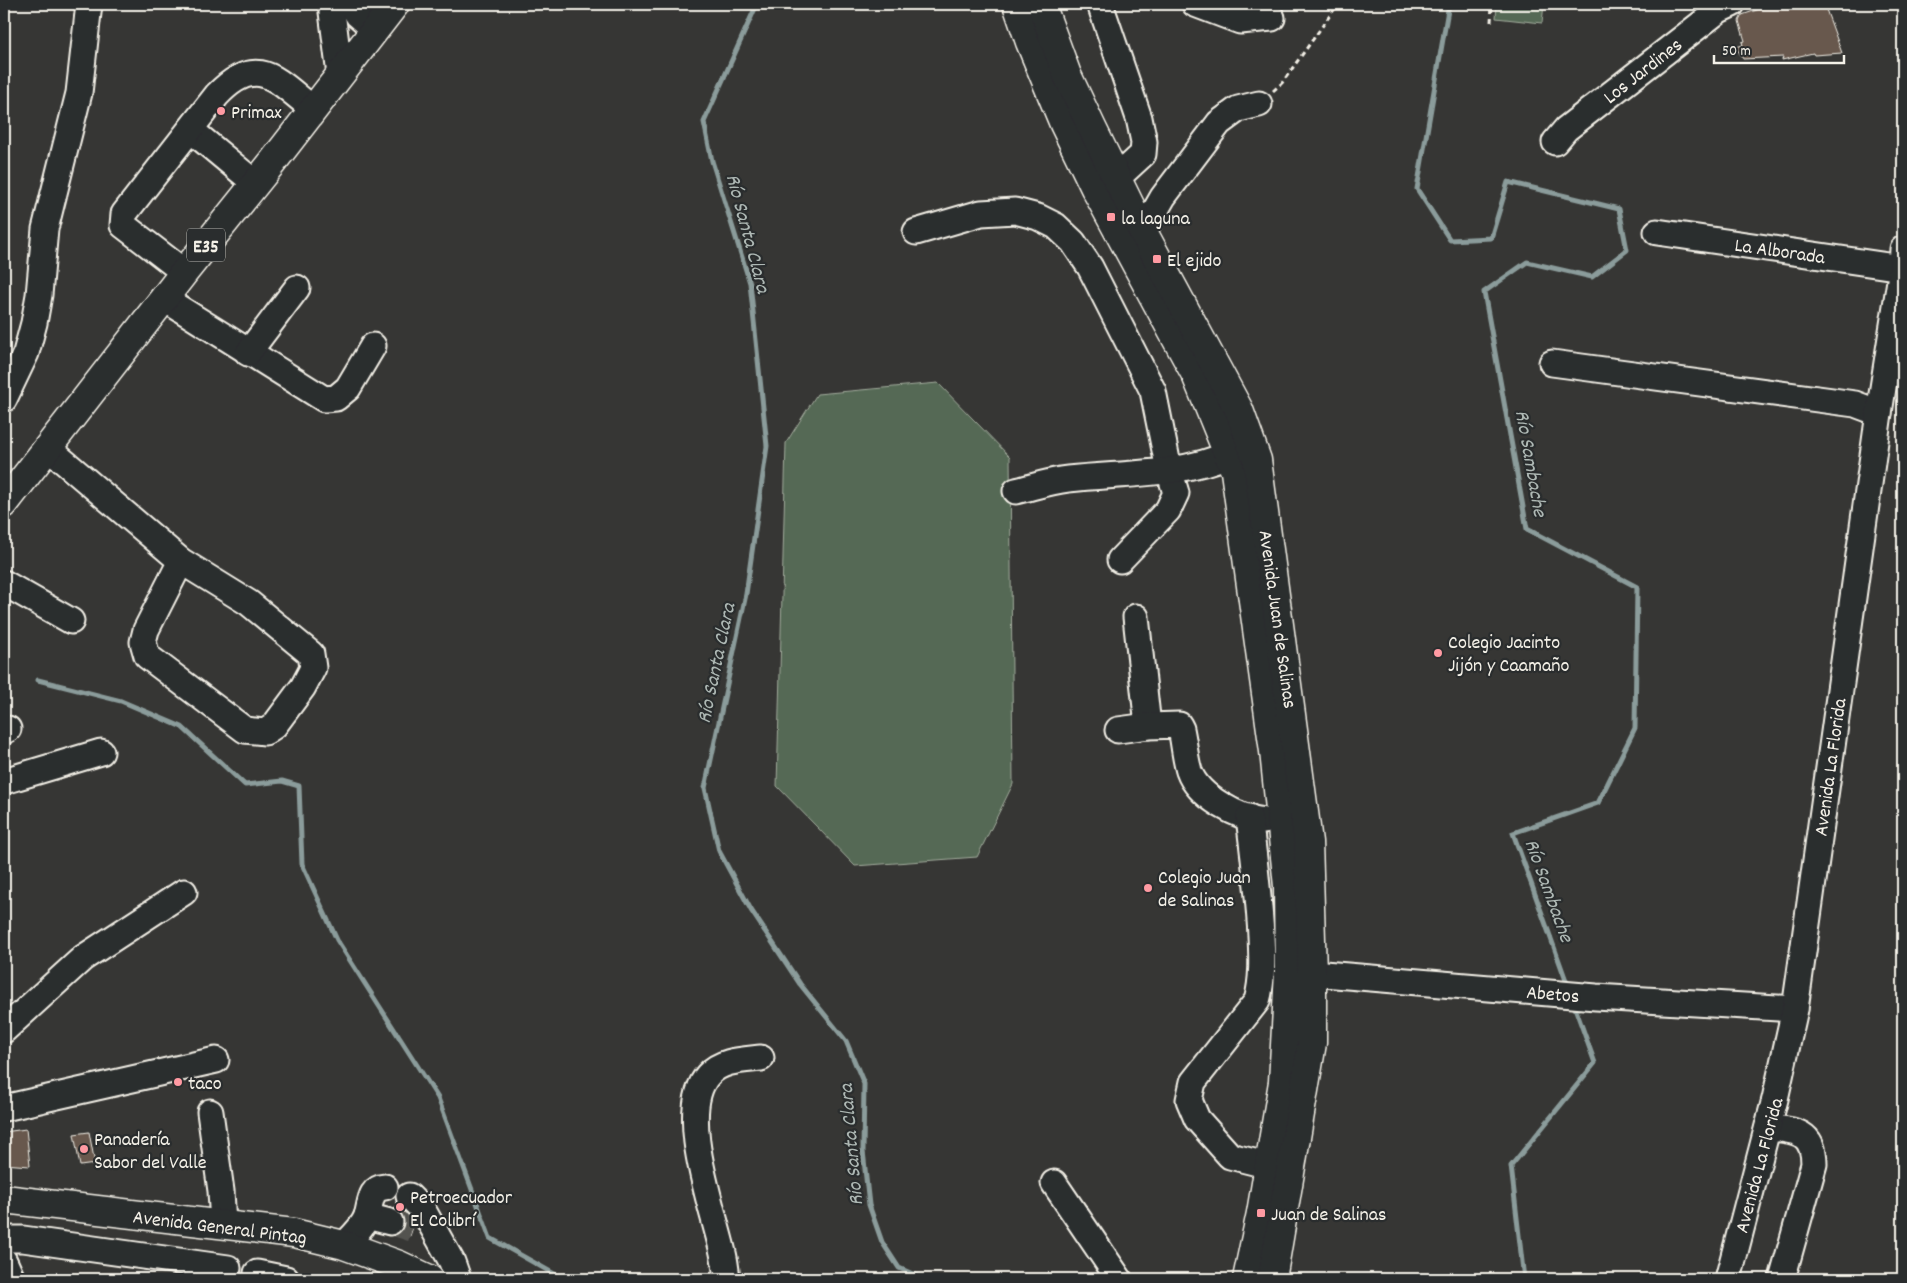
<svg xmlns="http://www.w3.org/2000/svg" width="1907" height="1283" viewBox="0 0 1907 1283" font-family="Dekko,sans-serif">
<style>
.green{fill:#546955;stroke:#a4ad9e}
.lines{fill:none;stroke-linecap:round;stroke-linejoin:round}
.stream{stroke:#8b9c9b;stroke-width:5}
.building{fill:#67584e;stroke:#f4f1e8}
.minor-tunnel{stroke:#52524f;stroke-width:25;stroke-dasharray:25 12;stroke-linecap:butt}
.minor-casing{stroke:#f4f1e8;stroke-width:29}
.major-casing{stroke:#f4f1e8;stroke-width:31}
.highway-casing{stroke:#f4f1e8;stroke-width:31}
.path{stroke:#f4f1e8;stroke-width:3;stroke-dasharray:5 4;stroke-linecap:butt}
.minor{stroke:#2a2d2e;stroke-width:25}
.major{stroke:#2a2d2e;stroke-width:28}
.highway{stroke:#2a2d2e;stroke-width:28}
.poi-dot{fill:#ff9aa2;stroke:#2a2d2e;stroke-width:2}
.labels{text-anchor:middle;stroke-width:4.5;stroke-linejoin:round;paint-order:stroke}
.shield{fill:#2a2d2e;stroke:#b7b6b0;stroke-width:1}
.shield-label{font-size:19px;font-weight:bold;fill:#f4f1e8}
.street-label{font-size:20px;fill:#f4f1e8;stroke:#2a2d2e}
.poi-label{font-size:20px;fill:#f4f1e8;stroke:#2a2d2e;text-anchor:start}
.water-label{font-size:21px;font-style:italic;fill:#aeb8b4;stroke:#2a2d2e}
</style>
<rect width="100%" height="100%" fill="#363634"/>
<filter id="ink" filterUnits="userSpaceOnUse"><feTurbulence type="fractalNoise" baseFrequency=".02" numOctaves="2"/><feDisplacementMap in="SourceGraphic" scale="10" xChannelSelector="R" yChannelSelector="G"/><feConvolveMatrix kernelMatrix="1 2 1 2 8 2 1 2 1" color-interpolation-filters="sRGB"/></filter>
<g filter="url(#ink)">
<g class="green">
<path d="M1497,4H1544L1542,23L1496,18Z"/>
<path d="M938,383L1010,457L1013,784L977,857L855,866L777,786L786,443L817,394Z"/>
</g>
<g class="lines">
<g class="stream">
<path d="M757,4L704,122L712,161L750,283L767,446L746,594L705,788L719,851L751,910L800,984L846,1041L864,1084L863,1151L869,1205L882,1242L899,1268L924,1279"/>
<path d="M1449,4L1417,189L1450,240L1491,238L1508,182L1619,209L1627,250L1592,277L1527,262L1484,292L1527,529L1637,587L1635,728L1598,803L1513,833L1568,986"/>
<path d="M38,680L121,701L182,727L245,785L282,781L299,786L302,864L337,940L438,1098L490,1238L563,1279"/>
<path d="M1524,1279L1511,1166L1595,1063L1573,1002"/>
</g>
</g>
<g class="building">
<path d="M1774,4H1824L1842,53L1814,55L1813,53L1782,60L1783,57L1743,59L1736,47L1743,45L1742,42L1745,41L1739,21L1742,15Z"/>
<path d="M26,1129L30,1166L4,1164V1132Z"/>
<path d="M89,1132L95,1164L80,1166L74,1134Z"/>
<path d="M396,1207L402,1209L414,1224L410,1236L400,1232L404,1226V1219L400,1212L395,1209Z"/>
</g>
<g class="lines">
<path class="minor-tunnel" d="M390,1222L412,1229"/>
<defs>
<g id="minor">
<path d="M331,4L340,75"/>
<path d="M351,4L358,15L375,30"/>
<path d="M1195,4L1240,21L1272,18"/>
<path d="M191,130L256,184"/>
<path d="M1555,142L1566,129L1719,10L1732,4"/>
<path d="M1099,186L1117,178L1143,154L1144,142L1139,118L1100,4"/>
<path d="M916,232L981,213L1015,211L1038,217L1056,226L1073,242L1090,267L1153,391L1169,470L1176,493L1168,510L1120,560"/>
<path d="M1143,232L1163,197L1219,123L1238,109L1259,104"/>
<path d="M1657,232L1902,268"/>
<path d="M184,272L123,225L124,214L217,95C258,52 277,81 313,109"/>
<path d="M163,298L324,399L336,398L348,388L373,346"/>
<path d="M248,353L297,288"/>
<path d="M1552,363L1855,404L1879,413"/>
<path d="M4,399L26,353L34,323L39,295L45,229L79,93L89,4"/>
<path d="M48,448L181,561L249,603L311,654L313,668L303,687L274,726L265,732L245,730L147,656L143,642L146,630L181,561"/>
<path d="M1016,491C1033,487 1050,481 1068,479C1121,473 1180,476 1229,454"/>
<path d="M4,583L71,621"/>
<path d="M1136,617L1148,726"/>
<path d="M1118,730L1148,726L1179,725L1181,729C1184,742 1185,758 1189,771C1198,797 1239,818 1264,821"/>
<path d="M4,731L8,729"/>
<path d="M4,781L101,752"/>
<path d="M1249,817C1254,857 1259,896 1261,936C1262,957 1263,979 1257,1001L1193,1082L1189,1100L1197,1119L1230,1156L1270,1166"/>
<path d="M1312,973L1596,997L1795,1009"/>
<path d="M4,1030L83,958L184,892"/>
<path d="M4,1108L216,1060"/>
<path d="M210,1112L221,1191L223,1224"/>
<path d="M1768,1128C1795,1130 1814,1131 1814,1164L1782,1279"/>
<path d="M1054,1183L1119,1279"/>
<path d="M409,1196L423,1210L452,1262L458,1279"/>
<path d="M367,1216L390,1222"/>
<path d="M4,1239H23L228,1268"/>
<path d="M344,1245C352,1237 363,1227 367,1216C371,1204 369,1188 385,1187"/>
<path d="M4,1261L12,1279"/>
<path d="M257,1273L286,1279"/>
<path d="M727,1279C726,1270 725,1261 723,1253C714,1211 676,1111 708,1075C721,1060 743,1060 761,1058"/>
<path d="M1728,1279L1775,1099L1795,1009L1879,413L1902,268L1903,249"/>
</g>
<g id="major">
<path d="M1017,4L1030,42L1064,124L1095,188L1196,375L1235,471L1274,751L1288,886L1289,972L1283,1082L1261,1213L1247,1279"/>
<path d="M1041,4L1067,75L1092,128L1143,232L1239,410L1257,460L1308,842L1312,973V1043L1272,1279"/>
<path d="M4,1199L294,1233L344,1245L399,1265L429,1279"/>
</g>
<path id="highway" d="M4,504L186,270L272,163L395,4"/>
</defs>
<use href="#minor" class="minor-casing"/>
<use href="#major" class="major-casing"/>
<use href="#highway" class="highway-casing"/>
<g class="path">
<path d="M1491,22L1492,4"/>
<path d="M1273,91L1282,83L1338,4"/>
</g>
<use href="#minor" class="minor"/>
<use href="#major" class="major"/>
<use href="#highway" class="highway"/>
</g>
</g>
<g class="poi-dot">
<circle cx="221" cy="111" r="5"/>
<rect x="1106" y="212" width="10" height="10" rx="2.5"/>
<rect x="1152" y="254" width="10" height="10" rx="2.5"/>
<circle cx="1438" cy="653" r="5"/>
<circle cx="1148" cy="888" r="5"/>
<circle cx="178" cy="1082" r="5"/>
<circle cx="84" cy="1149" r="5"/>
<circle cx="400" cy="1207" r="5"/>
<rect x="1256" y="1208" width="10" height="10" rx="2.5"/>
</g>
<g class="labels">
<rect class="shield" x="187" y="228.5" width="38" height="33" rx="4"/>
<g class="shield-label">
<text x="206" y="252">E35</text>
</g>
<g class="street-label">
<text transform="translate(1642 70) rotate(-38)" y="7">Los Jardines</text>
<text transform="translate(1780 250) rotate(8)" y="7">La Alborada</text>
<text transform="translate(1279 619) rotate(82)" y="7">Avenida Juan de Salinas</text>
<text transform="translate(1829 767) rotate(-82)" y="7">Avenida La Florida</text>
<text transform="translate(1553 993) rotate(5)" y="7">Abetos</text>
<text transform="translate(1758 1165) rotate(-75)" y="7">Avenida La Florida</text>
<text transform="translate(220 1226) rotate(7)" y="7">Avenida General Pintag</text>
</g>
<g class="poi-label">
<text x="231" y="118">Primax</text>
<text x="1121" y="224">la laguna</text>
<text x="1167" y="266">El ejido</text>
<text x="1448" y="648">Colegio Jacinto<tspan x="1448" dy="23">Jijón y Caamaño</tspan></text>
<text x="1158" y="883">Colegio Juan<tspan x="1158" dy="23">de Salinas</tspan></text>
<text x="188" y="1089">taco</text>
<text x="94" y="1145">Panadería<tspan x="94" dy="23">Sabor del Valle</tspan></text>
<text x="410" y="1203">Petroecuador<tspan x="410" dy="23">El Colibrí</tspan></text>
<text x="1271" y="1220">Juan de Salinas</text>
</g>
<g class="water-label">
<text transform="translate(749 233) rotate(75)" y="7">Río Santa Clara</text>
<text transform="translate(1532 463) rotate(80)" y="7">Río Sambache</text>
<text transform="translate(715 663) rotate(-78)" y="7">Río Santa Clara</text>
<text transform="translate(1550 890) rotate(70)" y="7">Río Sambache</text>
<text transform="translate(850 1145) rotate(-95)" y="7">Río Santa Clara</text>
</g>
</g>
<rect width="1907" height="1283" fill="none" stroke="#2a2d2e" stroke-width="20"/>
<rect x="10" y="10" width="1887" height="1263" fill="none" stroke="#f4f1e8" stroke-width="2" filter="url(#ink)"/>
<path d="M1714 55v8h130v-8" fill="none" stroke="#f4f1e8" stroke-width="2.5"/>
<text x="1722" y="55" font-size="15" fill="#f4f1e8" stroke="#2a2d2e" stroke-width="4" paint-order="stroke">50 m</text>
</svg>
